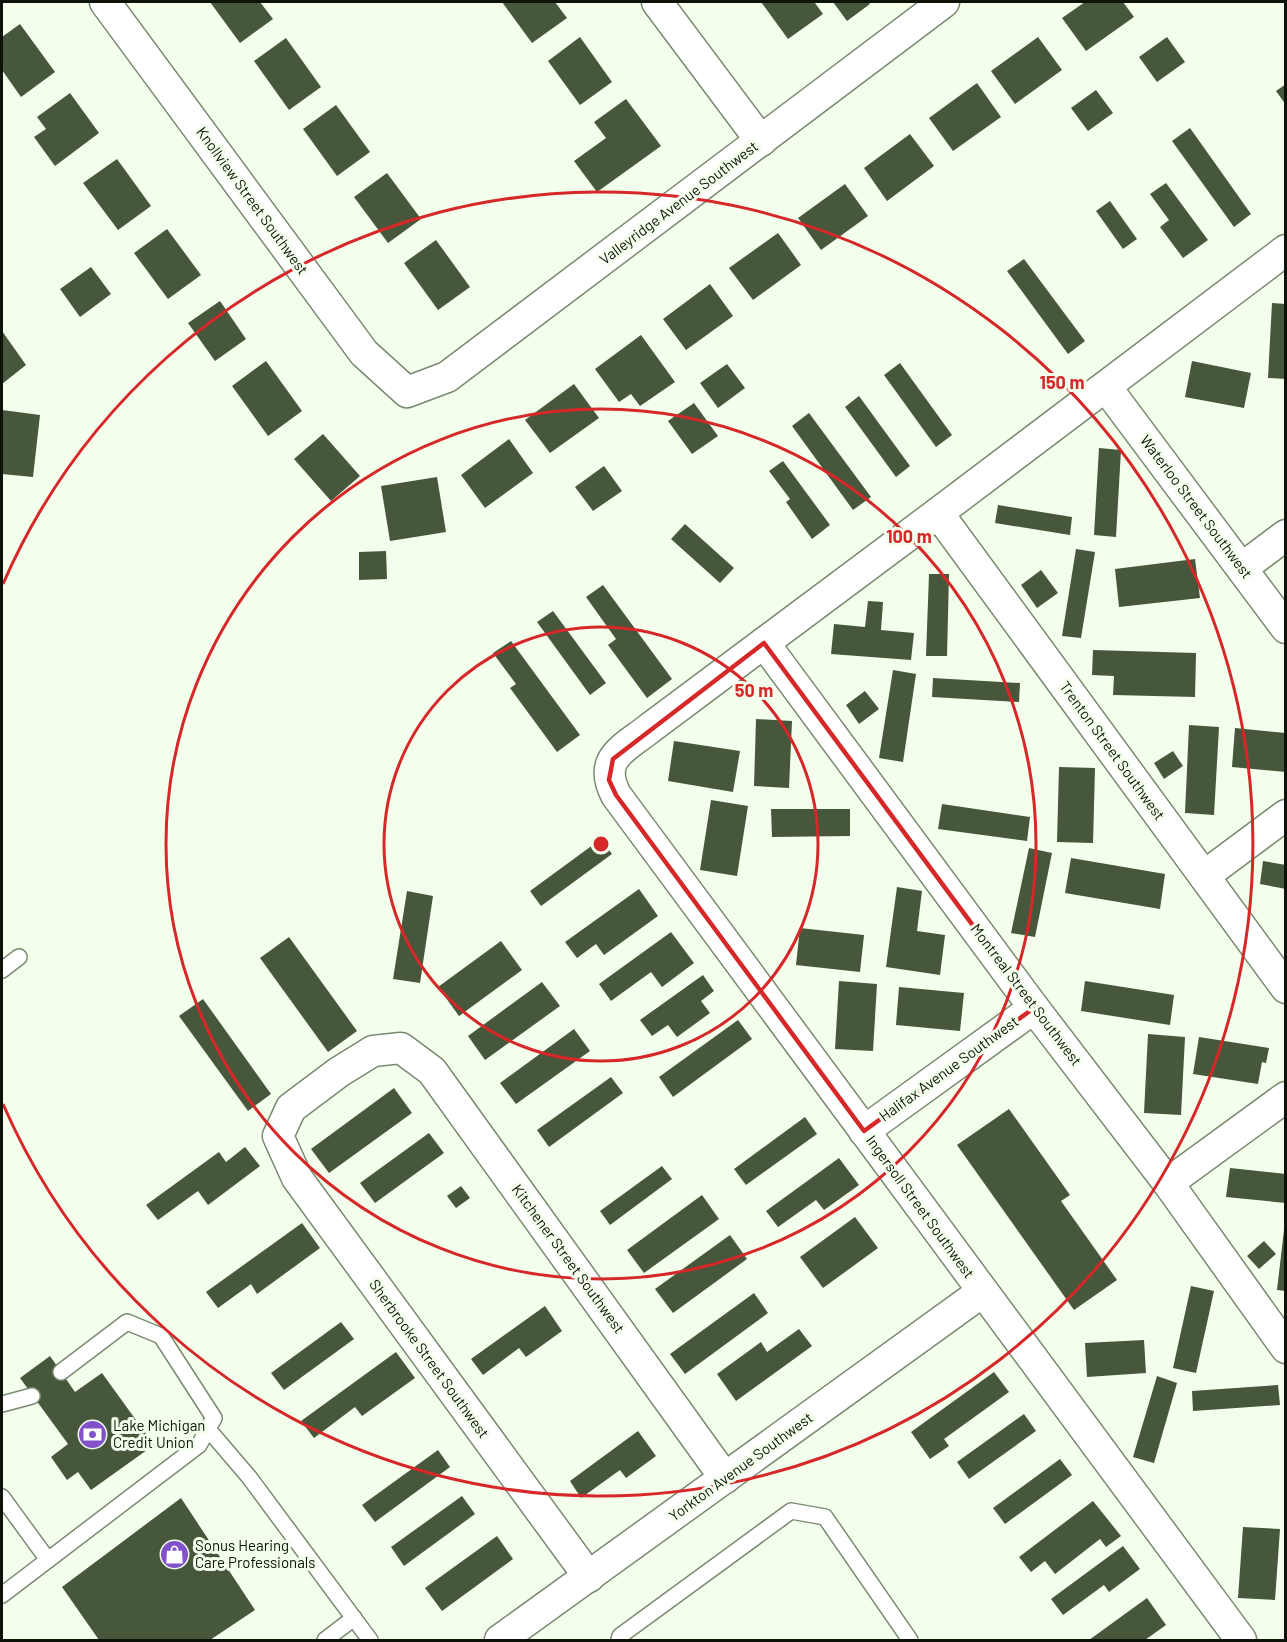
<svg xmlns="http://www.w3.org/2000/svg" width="1287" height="1642" viewBox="0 0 1287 1642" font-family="Barlow,sans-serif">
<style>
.building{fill:#46573c}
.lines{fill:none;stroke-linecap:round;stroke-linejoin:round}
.lane-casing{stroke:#7a8a71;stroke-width:18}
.street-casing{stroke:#7a8a71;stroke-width:33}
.lane{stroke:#fff;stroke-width:15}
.street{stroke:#fff;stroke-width:30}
.marked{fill:none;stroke:#d62828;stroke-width:4.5;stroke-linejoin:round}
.ring{fill:none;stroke:#d62828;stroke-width:3}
.labels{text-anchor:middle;stroke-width:6;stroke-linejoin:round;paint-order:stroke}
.street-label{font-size:15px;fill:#0d1309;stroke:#f3feed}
.poi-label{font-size:15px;fill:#0d1309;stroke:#f3feed;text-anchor:start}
.centre{fill:#d62828;stroke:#f3feed;stroke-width:3}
.ring-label{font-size:18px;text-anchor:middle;font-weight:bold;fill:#d62828;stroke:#f3feed;stroke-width:6;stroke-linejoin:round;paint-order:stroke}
</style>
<rect width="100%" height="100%" fill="#f3feed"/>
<g class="building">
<path d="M210,2H260L273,19L240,43Z"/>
<path d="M502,2H555L567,18L532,43Z"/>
<path d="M761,2H817L815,3L823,14L788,39Z"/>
<path d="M833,2H868L870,4L847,21Z"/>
<path d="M1085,2H1123L1134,17L1086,51L1062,18Z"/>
<path d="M20,24L55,72L21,97L2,70V37Z"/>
<path d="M580,37L612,82L580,105L548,61Z"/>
<path d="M1038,37L1062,70L1015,104L991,71Z"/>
<path d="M1167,37L1185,62L1157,82L1139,57Z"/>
<path d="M286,38L321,87L289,110L254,61Z"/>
<path d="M977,83L1001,117L953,151L929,118Z"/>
<path d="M1286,84V105L1276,91Z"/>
<path d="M1096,90L1113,113L1088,131L1071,108Z"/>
<path d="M70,93L99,133L55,166L34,137L46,129L37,117Z"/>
<path d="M626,99L661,146L597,192L574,161L606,138L594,122Z"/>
<path d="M336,105L370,152L337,176L303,129Z"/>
<path d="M1190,128L1251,214L1234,227L1172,141Z"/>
<path d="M910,134L934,166L887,201L864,168Z"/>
<path d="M117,159L151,206L118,230L83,183Z"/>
<path d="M387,173L421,219L388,243L354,197Z"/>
<path d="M1166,183L1208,240L1183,258L1160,227L1169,220L1150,194Z"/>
<path d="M845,184L868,216L821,250L798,218Z"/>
<path d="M1110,201L1137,239L1123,249L1096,211Z"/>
<path d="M167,229L201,275L168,299L134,253Z"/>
<path d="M778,233L801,265L753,300L729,268Z"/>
<path d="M436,240L470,287L438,310L404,263Z"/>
<path d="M1024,259L1085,341L1068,354L1007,271Z"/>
<path d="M91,267L111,294L80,317L60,289Z"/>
<path d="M710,284L733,316L686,350L663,319Z"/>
<path d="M220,301L246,339L215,361L188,323Z"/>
<path d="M1272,303L1286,304V379L1268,378Z"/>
<path d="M2,331L26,365L2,384Z"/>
<path d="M641,335L675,382L640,406L631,394L619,402L595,369Z"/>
<path d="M266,361L302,411L268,436L232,386Z"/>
<path d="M1192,361L1251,373L1244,408L1185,397Z"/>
<path d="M900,363L952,435L936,447L884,375Z"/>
<path d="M727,364L745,388L718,408L700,383Z"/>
<path d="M574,384L599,418L550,453L525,420Z"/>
<path d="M859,396L910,466L896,477L845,407Z"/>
<path d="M694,403L718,436L692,454L668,421Z"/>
<path d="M2,410L40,415L33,477L2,474Z"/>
<path d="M809,413L871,497L853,510L792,426Z"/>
<path d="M323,434L360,476L331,501L294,459Z"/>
<path d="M509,439L533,473L485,508L461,475Z"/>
<path d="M1099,448L1121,450L1116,537L1094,535Z"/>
<path d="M783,461L830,525L812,539L786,502L790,499L769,471Z"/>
<path d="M604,466L622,491L593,511L575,487Z"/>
<path d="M437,477L446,532L390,541L381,486Z"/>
<path d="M998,505L1072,517L1070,535L995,523Z"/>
<path d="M685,524L734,568L720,583L671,539Z"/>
<path d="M1076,549L1095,552L1081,638L1062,636Z"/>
<path d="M386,551L387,579L359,580V552Z"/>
<path d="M1195,559L1200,598L1119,607L1115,569Z"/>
<path d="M1041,570L1058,593L1037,608L1021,585Z"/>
<path d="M929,574H949L947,656H926Z"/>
<path d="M603,585L672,679L647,698L608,645L616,639L586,597Z"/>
<path d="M868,601L883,602L881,630L914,633L911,660L831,654L834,624L865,627Z"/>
<path d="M553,611L606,683L590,695L537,622Z"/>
<path d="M511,641L580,735L557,752L510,688L516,684L493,653Z"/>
<path d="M1093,650L1196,653L1195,697L1113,695L1114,676L1092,675Z"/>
<path d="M893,670L916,674L903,762L879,758Z"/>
<path d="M933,678L1020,683L1019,702L932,697Z"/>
<path d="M865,691L879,709L859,724L846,705Z"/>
<path d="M756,719L792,721L789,788L754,786Z"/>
<path d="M1189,725L1219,727L1214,815L1185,813Z"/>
<path d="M1235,728L1286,733V772L1232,767Z"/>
<path d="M674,741L740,751L733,792L668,781Z"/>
<path d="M1173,751L1183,766L1164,779L1154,763Z"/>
<path d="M1059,767L1095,768L1093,843L1057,842Z"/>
<path d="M711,800L748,806L737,876L700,870Z"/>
<path d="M942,804L1030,817L1027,841L938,829Z"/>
<path d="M771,809H850V836L772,837Z"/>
<path d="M601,839L612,854L541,906L530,891Z"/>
<path d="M1029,848L1052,853L1035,937L1011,933Z"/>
<path d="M1071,858L1165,874L1160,909L1065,893Z"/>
<path d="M1263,861L1286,865V889L1260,884Z"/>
<path d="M897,887L922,891L917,931L945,935L940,975L886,967Z"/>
<path d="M639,889L658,916L604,955L596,944L577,958L565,942Z"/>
<path d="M407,891L433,896L420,983L393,979Z"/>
<path d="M800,928L864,935L860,972L796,965Z"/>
<path d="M671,932L694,963L662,987L651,972L611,1001L599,984Z"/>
<path d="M289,937L357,1031L328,1052L260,958Z"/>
<path d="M501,941L522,970L459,1016L438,987Z"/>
<path d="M703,975L714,991L701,1001L710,1013L677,1037L668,1025L652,1036L640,1020Z"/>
<path d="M839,981L877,984L873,1051L835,1049Z"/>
<path d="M1085,981L1174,995L1170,1025L1081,1011Z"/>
<path d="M542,982L560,1006L485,1060L468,1036Z"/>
<path d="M899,987L964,993L960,1031L896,1025Z"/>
<path d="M203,999L271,1094L248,1111L179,1016Z"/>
<path d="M738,1020L752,1039L673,1097L659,1077Z"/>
<path d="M574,1029L590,1051L516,1104L500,1083Z"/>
<path d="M1148,1034L1185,1037L1181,1115L1144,1113Z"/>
<path d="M1199,1037L1269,1048L1266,1063L1262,1062L1258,1084L1193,1074Z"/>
<path d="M611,1077L623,1093L549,1147L537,1130Z"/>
<path d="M394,1088L412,1113L329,1173L311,1149Z"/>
<path d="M1009,1109L1070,1195L1061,1201L1117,1280L1074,1310L957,1145Z"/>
<path d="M805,1117L817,1134L746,1185L734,1169Z"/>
<path d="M429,1133L444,1153L375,1203L360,1183Z"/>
<path d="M245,1147L260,1166L208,1205L198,1191L158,1220L146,1205L219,1152L226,1162Z"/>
<path d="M839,1158L859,1185L824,1210L816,1200L778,1227L766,1211Z"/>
<path d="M662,1166L672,1179L610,1225L600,1211Z"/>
<path d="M1230,1168L1286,1174V1203L1226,1197Z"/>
<path d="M461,1186L470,1198L456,1208L447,1196Z"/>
<path d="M702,1195L719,1219L644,1273L627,1250Z"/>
<path d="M855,1217L878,1248L823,1288L800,1257Z"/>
<path d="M302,1223L320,1248L257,1294L251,1284L218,1308L206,1292Z"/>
<path d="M1284,1230H1286V1291L1277,1290Z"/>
<path d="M730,1235L747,1259L673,1313L655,1289Z"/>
<path d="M1264,1241L1276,1254L1259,1269L1247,1256Z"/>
<path d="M1191,1286L1214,1291L1196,1373L1173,1368Z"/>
<path d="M754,1293L768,1313L685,1374L670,1354Z"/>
<path d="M545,1306L562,1331L526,1357L519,1348L483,1375L471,1359Z"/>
<path d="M341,1322L354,1339L284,1390L271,1373Z"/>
<path d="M799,1329L812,1346L736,1401L717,1374L761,1342L767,1352Z"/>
<path d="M1144,1340L1146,1373L1087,1377L1085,1343Z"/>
<path d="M396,1352L415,1378L362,1416L355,1407L314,1438L301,1421Z"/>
<path d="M50,1356L75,1392L102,1373L154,1445L91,1490L78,1472L67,1480L51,1457L68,1444L20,1378Z"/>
<path d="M994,1372L1009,1392L944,1439L949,1446L930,1459L911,1432Z"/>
<path d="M1157,1376L1177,1383L1154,1463L1133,1457Z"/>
<path d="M1278,1385L1280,1405L1193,1411L1192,1391Z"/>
<path d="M1024,1414L1036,1431L969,1479L957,1462Z"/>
<path d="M638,1431L656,1456L626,1478L620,1470L581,1498L570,1481Z"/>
<path d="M438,1450L450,1467L375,1522L362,1505Z"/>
<path d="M1060,1459L1072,1475L1005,1524L993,1508Z"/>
<path d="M462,1496L475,1514L404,1566L391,1547Z"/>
<path d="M181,1498L255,1610L210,1640H99L62,1587Z"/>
<path d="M1093,1501L1121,1536L1106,1547L1100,1539L1055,1574L1045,1561L1031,1572L1019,1557Z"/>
<path d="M1243,1527L1280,1529L1275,1600L1238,1598Z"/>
<path d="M497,1536L513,1559L442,1611L425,1588Z"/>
<path d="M1123,1546L1140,1569L1109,1592L1104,1585L1063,1615L1051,1599Z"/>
<path d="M1147,1598L1166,1625L1145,1640H1089Z"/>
</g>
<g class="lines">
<defs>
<g id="lane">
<path d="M2,970L19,957"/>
<path d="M2,1404L32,1396"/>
<path d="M208,1429L249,1477L370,1640"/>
<path d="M2,1497L48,1560"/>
<path d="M2,1595L199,1445L214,1418L161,1336L127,1322L61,1372"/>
<path d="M325,1640L354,1618"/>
<path d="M619,1640L620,1636L791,1511L825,1517L910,1640"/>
</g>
<g id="street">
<path d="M105,2L364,353L407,392L447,377L944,2"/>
<path d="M657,2L761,141"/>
<path d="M1106,387L1286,628"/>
<path d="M938,513L1286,988"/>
<path d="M1242,568L1286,535"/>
<path d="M764,643L1034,1008L1168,1183L1286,1348"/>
<path d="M1204,876L1286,815"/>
<path d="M864,1131L1034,1008"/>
<path d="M1168,1183L1286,1097"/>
<path d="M589,1577L297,1178L278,1136L291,1108L339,1072L373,1051L401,1048L432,1071L725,1478"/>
<path d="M500,1640L982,1292"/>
<path d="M1241,1640L616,795C597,758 624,749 650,728L938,513L1286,250"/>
</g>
</defs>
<use href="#lane" class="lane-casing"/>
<use href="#street" class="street-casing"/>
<use href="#lane" class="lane"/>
<use href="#street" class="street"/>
</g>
<path class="marked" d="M764,643L1034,1008L864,1131L616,795L609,780L613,759Z"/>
<g class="ring">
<circle cx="601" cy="844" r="217"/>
<circle cx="601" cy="844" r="435"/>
<path d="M3 584A652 652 0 1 1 3 1104"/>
</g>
<defs>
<symbol id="bank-disc" viewBox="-11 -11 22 22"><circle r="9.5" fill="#8252cb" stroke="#f3feed"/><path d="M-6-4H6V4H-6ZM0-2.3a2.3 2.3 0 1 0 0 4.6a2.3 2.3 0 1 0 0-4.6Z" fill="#fff"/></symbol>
<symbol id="shop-disc" viewBox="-11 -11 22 22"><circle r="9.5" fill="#8252cb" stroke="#f3feed"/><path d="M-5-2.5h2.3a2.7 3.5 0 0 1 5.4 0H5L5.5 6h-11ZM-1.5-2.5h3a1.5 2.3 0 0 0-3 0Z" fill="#fff"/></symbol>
</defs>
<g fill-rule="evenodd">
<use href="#bank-disc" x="76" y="1418" width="33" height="33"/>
<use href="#shop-disc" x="158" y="1538" width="33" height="33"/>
</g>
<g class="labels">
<g class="street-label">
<text transform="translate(252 201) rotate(54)" y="5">Knollview Street Southwest</text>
<text transform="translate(679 203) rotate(-37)" y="5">Valleyridge Avenue Southwest</text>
<text transform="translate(1196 507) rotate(53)" y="5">Waterloo Street Southwest</text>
<text transform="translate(1112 751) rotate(54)" y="5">Trenton Street Southwest</text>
<text transform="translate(1026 995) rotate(53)" y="5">Montreal Street Southwest</text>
<text transform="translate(949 1069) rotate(-36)" y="5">Halifax Avenue Southwest</text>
<text transform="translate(920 1207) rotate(54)" y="5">Ingersoll Street Southwest</text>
<text transform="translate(568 1259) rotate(54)" y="5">Kitchener Street Southwest</text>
<text transform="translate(429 1359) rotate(54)" y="5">Sherbrooke Street Southwest</text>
<text transform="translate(741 1467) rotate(-36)" y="5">Yorkton Avenue Southwest</text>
</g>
<g class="poi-label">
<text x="113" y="1431">Lake Michigan<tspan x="113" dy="17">Credit Union</tspan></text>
<text x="195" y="1551">Sonus Hearing<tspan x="195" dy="17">Care Professionals</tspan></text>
</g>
</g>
<circle cx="601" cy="844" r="9" class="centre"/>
<g class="ring-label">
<text x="1062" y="389">150 m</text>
<text x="909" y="543">100 m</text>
<text x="754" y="697">50 m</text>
</g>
<rect width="1287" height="1642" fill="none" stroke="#0d1309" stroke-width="6"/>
</svg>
